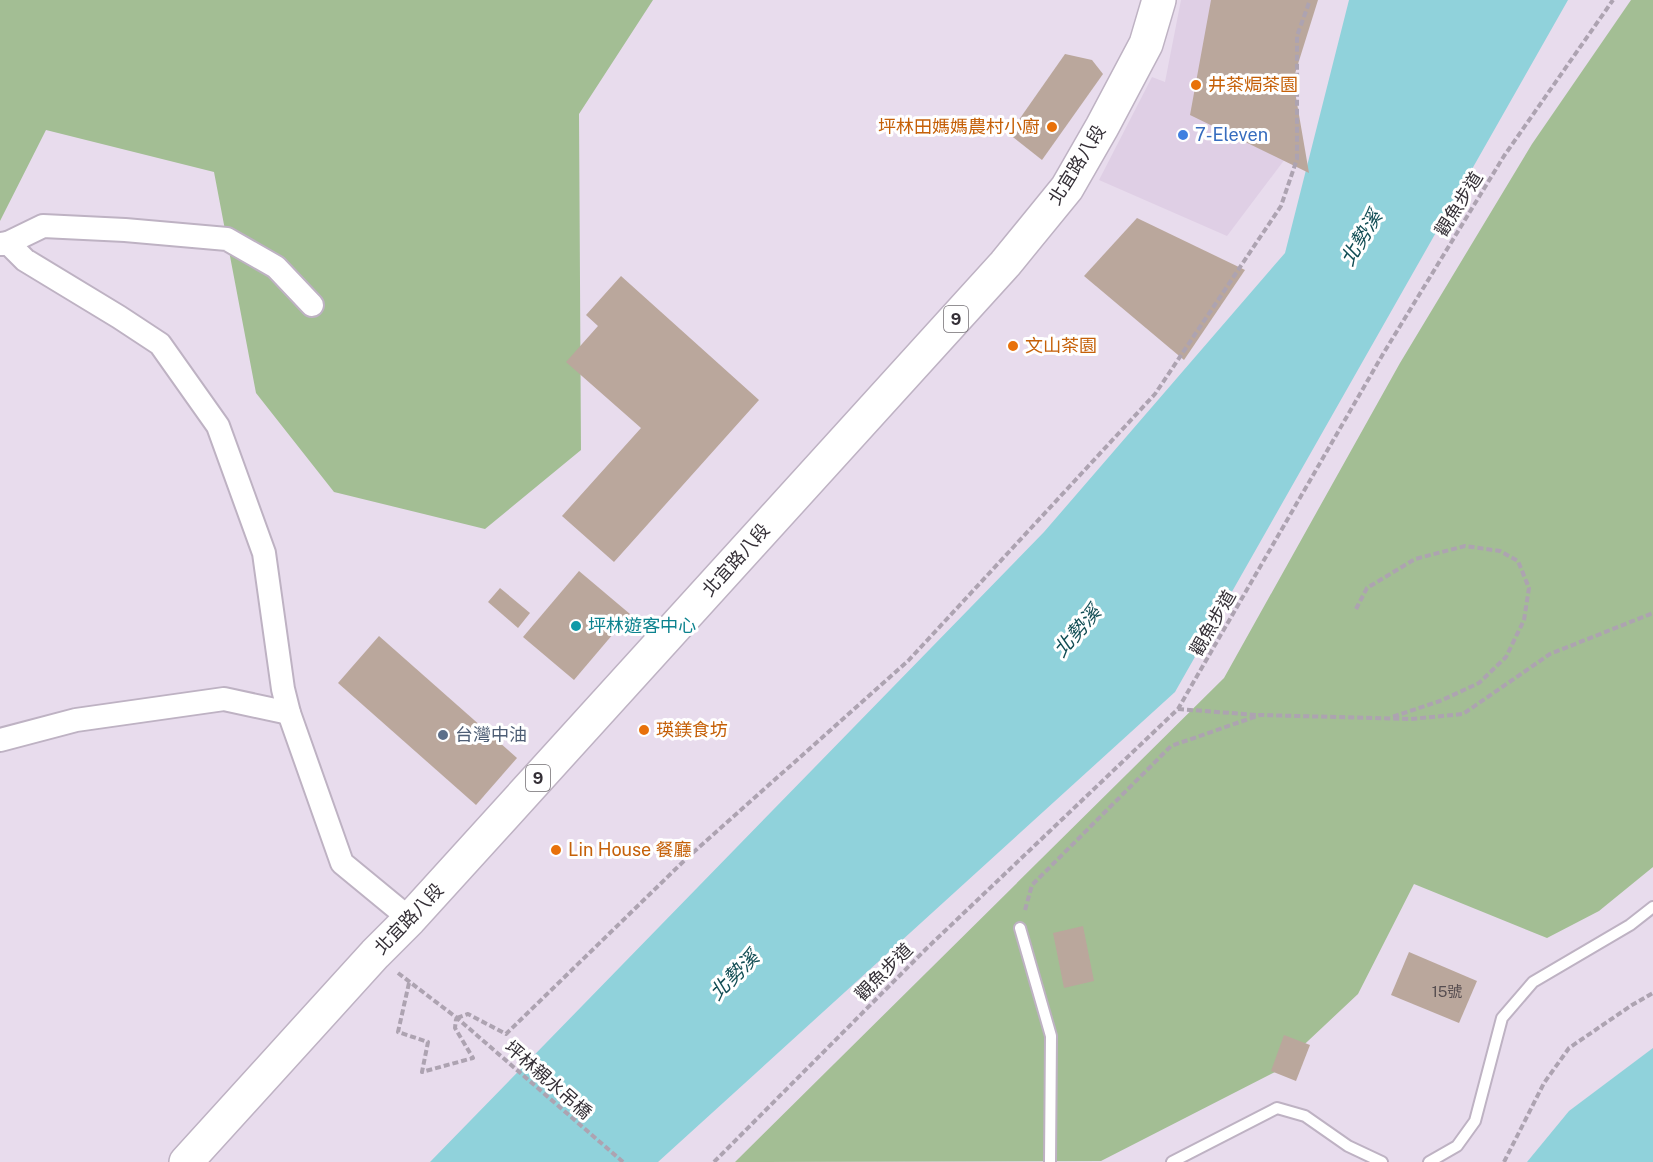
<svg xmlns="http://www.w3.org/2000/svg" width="1653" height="1162" viewBox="0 0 1653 1162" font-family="'Public Sans','Noto Sans TC',sans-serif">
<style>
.built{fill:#dfcfe5}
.green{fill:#a3be94}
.water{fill:#90d2db}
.building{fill:#baa79c}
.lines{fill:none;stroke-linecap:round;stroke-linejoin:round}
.service-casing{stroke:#beb2c3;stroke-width:14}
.minor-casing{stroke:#beb2c3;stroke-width:26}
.primary-casing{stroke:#beb2c3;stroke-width:36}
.path{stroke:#ada3b1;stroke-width:4;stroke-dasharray:6 3;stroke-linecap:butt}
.service{stroke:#fff;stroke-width:10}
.minor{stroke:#fff;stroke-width:22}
.primary{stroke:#fff;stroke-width:33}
.food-dot{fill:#e8710a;stroke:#fff;stroke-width:2}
.shop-dot{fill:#3f7fe0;stroke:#fff;stroke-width:2}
.culture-dot{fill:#0f9aa8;stroke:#fff;stroke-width:2}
.service-dot{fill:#5c6f8a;stroke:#fff;stroke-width:2}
.labels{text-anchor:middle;stroke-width:6;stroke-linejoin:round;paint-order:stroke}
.number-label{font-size:15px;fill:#564d50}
.shield{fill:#fff;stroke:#716d72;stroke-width:1.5}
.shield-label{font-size:16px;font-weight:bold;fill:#342f36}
.food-label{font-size:18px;fill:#c56008;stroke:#fff;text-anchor:start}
.shop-label{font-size:18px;fill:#366cbe;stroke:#fff;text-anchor:start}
.street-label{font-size:18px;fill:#342f36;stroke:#fff}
.culture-label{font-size:18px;fill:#0d838f;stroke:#fff;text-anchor:start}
.service-label{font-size:18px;fill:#4e5e75;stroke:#fff;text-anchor:start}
.water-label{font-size:20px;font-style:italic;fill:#124d54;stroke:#fff}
</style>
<rect width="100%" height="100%" fill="#e8dced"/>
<path class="built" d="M1181,0H1286L1288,155L1227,236L1099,180L1152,77L1165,82Z"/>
<g class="green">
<path d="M0,0H653L579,114L581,450L485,529L334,492L256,393L214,172L46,130L0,221Z"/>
<path d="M1631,0H1653V867L1599,911L1547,938L1414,884L1358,994L1275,1072L1101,1161L735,1162L1224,678L1400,363L1532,144Z"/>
</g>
<g class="water">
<path d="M1349,0H1568L1175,692L658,1162H430L1044,532L1285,253Z"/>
<path d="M1653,1048V1162H1527L1569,1111Z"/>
</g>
<g class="building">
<path d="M1211,0H1318L1293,80L1309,173L1190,115Z"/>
<path d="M1065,54L1092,60L1103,74L1042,160L1009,134Z"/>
<path d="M1137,218L1245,270L1184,360L1084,276Z"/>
<path d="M621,276L759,400L614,562L562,516L641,428L566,362L598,326L586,315Z"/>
<path d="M579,571L630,614L574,680L523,637Z"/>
<path d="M500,588L530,613L518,628L488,602Z"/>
<path d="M379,636L517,758L476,805L338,683Z"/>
<path d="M1083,926L1094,981L1064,988L1053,933Z"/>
<path d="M1409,952L1477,981L1459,1023L1391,995Z"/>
<path d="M1284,1035L1310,1045L1296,1081L1271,1071Z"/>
</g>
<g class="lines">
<defs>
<g id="service">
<path d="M1020,928L1051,1036L1050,1162"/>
<path d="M1172,1162L1277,1108L1305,1116L1348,1146L1382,1162"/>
<path d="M1429,1162L1457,1146L1475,1121L1502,1018L1533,982L1630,925L1653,907"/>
</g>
<g id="minor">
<path d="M8,243L43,226L125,230L227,239L276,267L312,305"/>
<path d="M0,244L8,243L25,260L119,317L160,344L218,426L264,553L283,689L289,713L342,863L410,919"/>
<path d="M0,740L76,720L224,699L289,713"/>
</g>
<path id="primary" d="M186,1162L375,954L410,919L1005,264L1067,188L1102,127L1146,44L1159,0"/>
</defs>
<use href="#service" class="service-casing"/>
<use href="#minor" class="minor-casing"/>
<use href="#primary" class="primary-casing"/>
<g class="path">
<path d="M1356,609L1367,588L1415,559L1465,546L1500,551L1518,561L1529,588L1524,620L1506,657L1479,683L1440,701L1392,717"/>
<path d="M1178,709L1257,715"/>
<path d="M1025,910L1032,885L1171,746L1260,715L1411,719L1463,714L1550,654L1653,613"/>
<path d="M398,973L457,1018L623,1162"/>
<path d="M409,983L398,1032L428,1042L422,1072L473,1058L455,1028L456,1019"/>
<path d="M457,1018L468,1014L506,1034L688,857L908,661L1155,394L1281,206L1297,159V36L1310,0"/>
<path d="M714,1162L927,948L1178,709L1383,354L1504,156L1613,0"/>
<path d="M1504,1162L1544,1083L1569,1048L1632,1005L1653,993"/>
</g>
<use href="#service" class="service"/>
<use href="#minor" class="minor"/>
<use href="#primary" class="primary"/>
</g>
<g class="food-dot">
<circle cx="1196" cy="85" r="6"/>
<circle cx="1052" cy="127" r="6"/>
<circle cx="1013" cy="346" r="6"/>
<circle cx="644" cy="730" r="6"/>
<circle cx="556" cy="850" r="6"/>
</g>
<circle class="shop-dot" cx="1183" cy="135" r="6"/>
<circle class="culture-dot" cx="576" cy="626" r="6"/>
<circle class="service-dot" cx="443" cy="735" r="6"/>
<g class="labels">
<g class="number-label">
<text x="1447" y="997">15號</text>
</g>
<g class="shield">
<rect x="944" y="306" width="24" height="26" rx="4.5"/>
<rect x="526" y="765" width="24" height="26" rx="4.5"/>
</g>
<g class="shield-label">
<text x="956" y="325">9</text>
<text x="538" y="784">9</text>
</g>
<g class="food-label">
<text x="1208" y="91">井茶焗茶園</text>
<text x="1040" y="133" text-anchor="end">坪林田媽媽農村小廚</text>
<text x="1025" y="352">文山茶園</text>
<text x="656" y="736">瑛鎂食坊</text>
<text x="568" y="856">Lin House 餐廳</text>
</g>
<g class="shop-label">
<text x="1195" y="141">7-Eleven</text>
</g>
<g class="street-label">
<text transform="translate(1077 165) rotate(-58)" y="6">北宜路八段</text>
<text transform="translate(1459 204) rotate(-58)" y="6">觀魚步道</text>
<text transform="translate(736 560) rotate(-48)" y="6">北宜路八段</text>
<text transform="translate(1213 623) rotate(-60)" y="6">觀魚步道</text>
<text transform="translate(409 919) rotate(-46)" y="6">北宜路八段</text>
<text transform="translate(884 972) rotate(-45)" y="6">觀魚步道</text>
<text transform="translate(548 1080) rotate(41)" y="6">坪林親水吊橋</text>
</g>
<g class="culture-label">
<text x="588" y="632">坪林遊客中心</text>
</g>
<g class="service-label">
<text x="455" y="741">台灣中油</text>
</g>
<g class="water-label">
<text transform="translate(1361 238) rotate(-59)" y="7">北勢溪</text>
<text transform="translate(1077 631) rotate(-49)" y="7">北勢溪</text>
<text transform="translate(734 975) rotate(-45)" y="7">北勢溪</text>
</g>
</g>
</svg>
